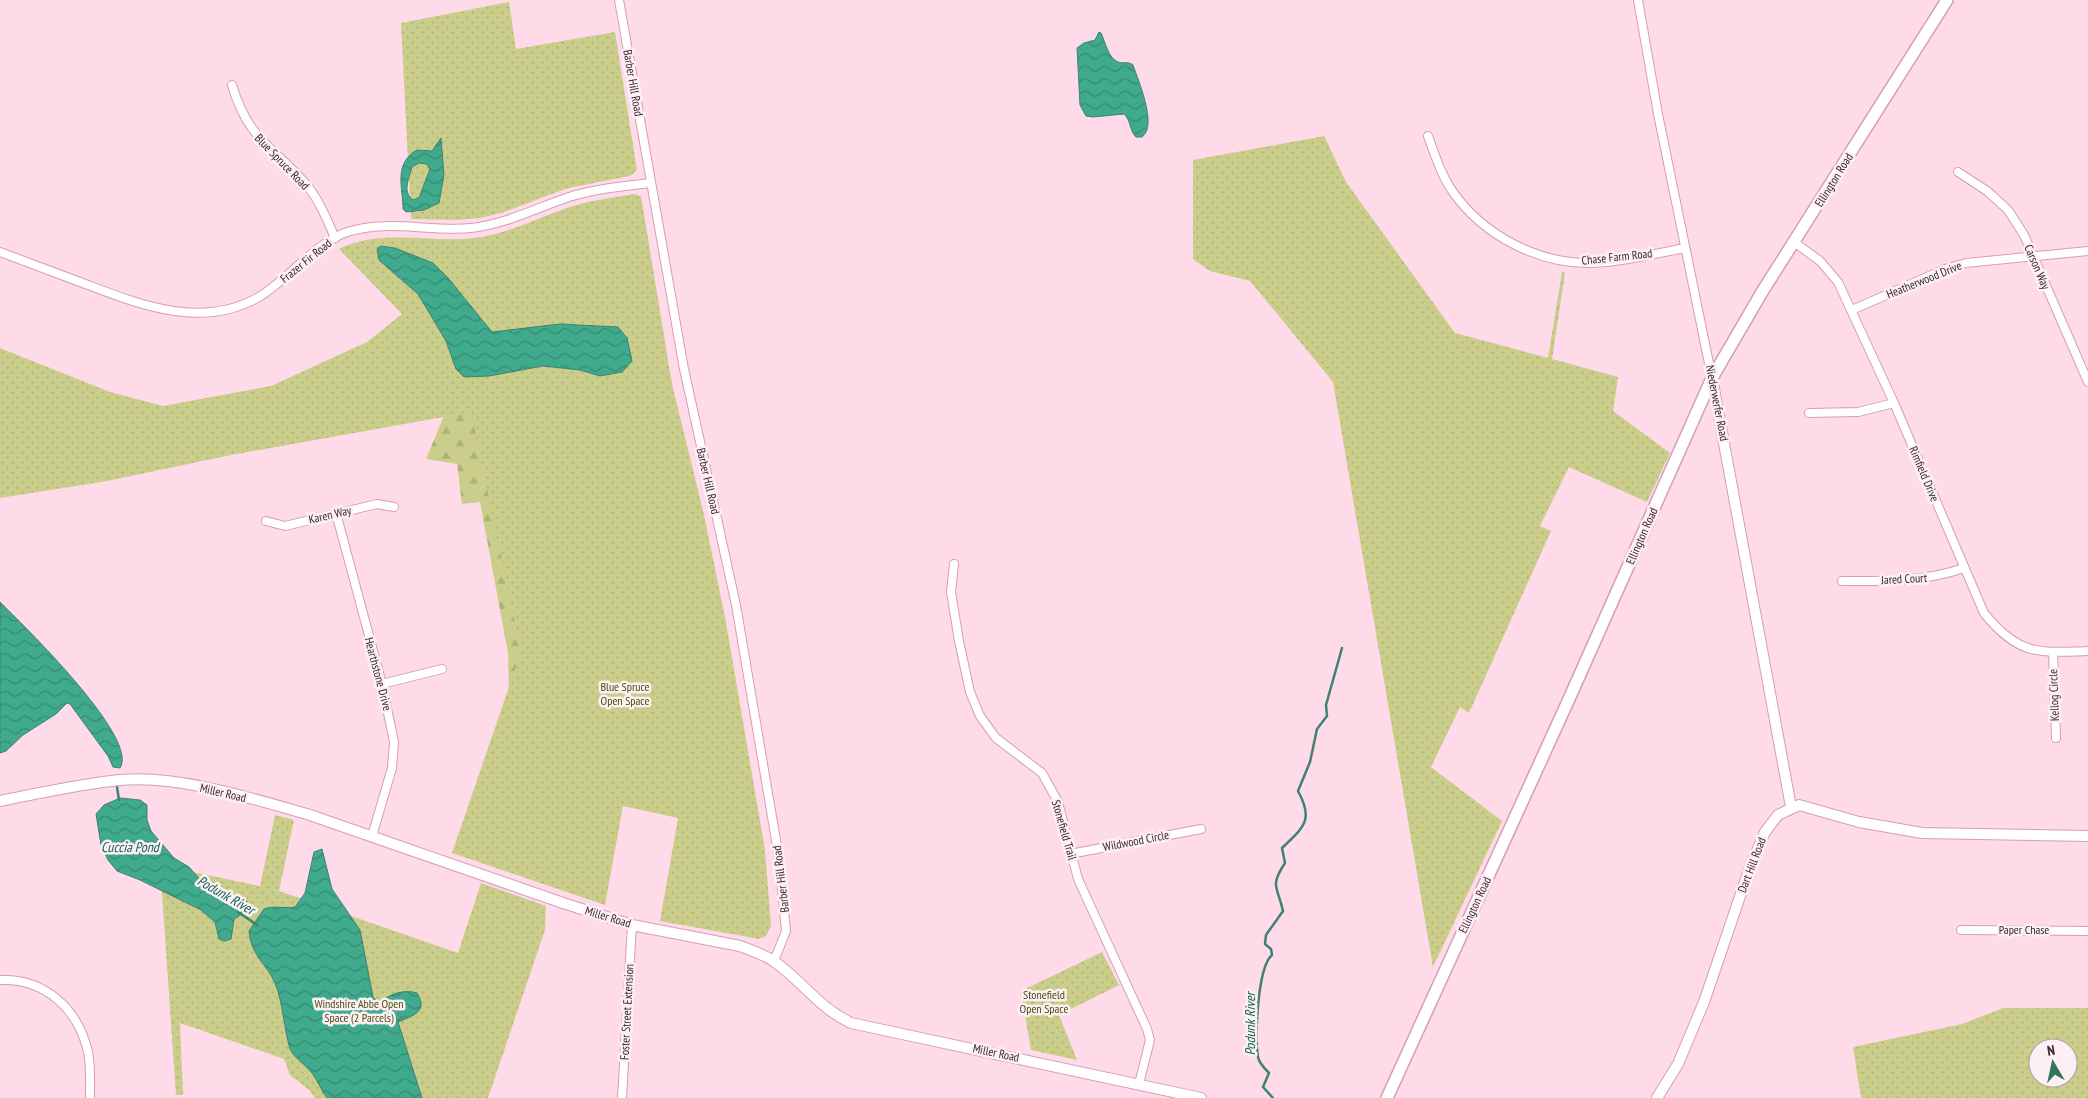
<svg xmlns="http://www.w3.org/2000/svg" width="2088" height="1098" viewBox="0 0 2088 1098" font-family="'PT Sans Narrow',sans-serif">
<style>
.forest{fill:url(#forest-firs)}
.park{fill:url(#park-dots);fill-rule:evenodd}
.water{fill:url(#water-waves);stroke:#3e8371;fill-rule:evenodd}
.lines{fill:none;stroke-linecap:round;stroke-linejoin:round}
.stream{stroke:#3e8371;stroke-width:2.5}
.minor-casing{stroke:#d59db6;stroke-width:10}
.tertiary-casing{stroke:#d59db6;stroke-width:12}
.secondary-casing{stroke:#d59db6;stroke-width:14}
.minor{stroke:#fff;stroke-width:8}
.tertiary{stroke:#fff;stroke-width:10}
.secondary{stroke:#fff;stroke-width:11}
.labels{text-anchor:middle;stroke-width:5;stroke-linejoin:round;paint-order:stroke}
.street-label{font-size:12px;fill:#3d2731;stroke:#fcf0f5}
.park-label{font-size:12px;fill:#4c4d0c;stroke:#fcf0f5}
.water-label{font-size:14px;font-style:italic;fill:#126550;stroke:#fcf0f5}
</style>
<defs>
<pattern id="forest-firs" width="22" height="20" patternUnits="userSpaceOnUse" patternTransform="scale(1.25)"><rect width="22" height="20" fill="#cace8a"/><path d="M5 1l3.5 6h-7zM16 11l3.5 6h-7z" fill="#aeb178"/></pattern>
<pattern id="park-dots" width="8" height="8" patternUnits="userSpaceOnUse" patternTransform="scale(1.25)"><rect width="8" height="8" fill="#cace8a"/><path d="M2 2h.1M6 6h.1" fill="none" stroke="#aeb178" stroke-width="1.8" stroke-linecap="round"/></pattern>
<pattern id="water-waves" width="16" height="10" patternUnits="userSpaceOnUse" patternTransform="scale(1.25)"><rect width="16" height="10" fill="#3faa8c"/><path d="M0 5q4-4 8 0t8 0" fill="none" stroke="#368a73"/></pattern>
</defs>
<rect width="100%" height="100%" fill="#ffdbea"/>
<path class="forest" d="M486,392L530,695L509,704L508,653L480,502L462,504L457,464L426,459L446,411Z"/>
<g class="park">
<path d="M509,2L516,49L615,32L637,170L630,176L568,188L501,213L480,218L458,220L411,219L401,23Z"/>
<path d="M1324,136L1346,182L1455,333L1548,358L1562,272L1565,273L1552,359L1618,377L1613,411L1670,453L1647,502L1569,467L1540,526L1551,531L1469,713L1460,707L1431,767L1502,821L1433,967L1333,382L1250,281L1210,271L1193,259V160Z"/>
<path d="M633,194L641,196L672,384L704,515L725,617L765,850L771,926L766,936L759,939L660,921L678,818L623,806L605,905L452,853L521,652L471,412L231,455L107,481L0,498V348L110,392L163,406L271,386L367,342L402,314L339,249C383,227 435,245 482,237C514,231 542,216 573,206C592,200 613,198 633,194Z"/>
<path d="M275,815L294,820L279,891L458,953L481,883L546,906L545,930L488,1098H315L309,1090L290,1075L284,1059L180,1023L183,1095H176L160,865L260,886Z"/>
<path d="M1102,952L1119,985L1059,1015L1077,1060L1031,1050L1021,991Z"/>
<path d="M2003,1008H2088V1098H1861L1853,1047L1962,1024ZM2038,1048H2068V1078H2038Z"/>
</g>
<g class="water">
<path d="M1099,32L1101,33C1105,41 1108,58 1118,62C1124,64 1128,61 1133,65C1138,80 1158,126 1142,137H1136C1129,130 1131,120 1124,114L1093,117L1086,116L1080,105L1077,48L1084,43L1095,40Z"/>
<path d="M441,138L444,175L439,203L424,210L406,212L403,209C403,187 393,164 417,150L432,151ZM419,163L427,164L430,169L419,198L413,200C402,192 409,179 412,167Z"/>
<path d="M381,246L395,248L433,263L448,278L492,332L560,324L618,327L627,338L632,361L622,372L600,376L580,370L543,366L489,376L464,377L456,369L446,341L418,294L379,260L377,249Z"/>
<path d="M0,602C22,624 140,738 120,768L113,767L108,756L70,704L67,703L56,714L23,735L6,751L0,753Z"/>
<path d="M120,798L140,800L147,805V820L151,831L174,858L189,867L208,889L247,901L250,909L234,919L231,939L225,941L219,939L215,922L201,910L140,880L117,871L108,860L101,845L96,814L104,805Z"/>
<path d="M322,849L332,889L360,930L373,997L379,1003C389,994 404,989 417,993C429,1012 412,1016 398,1022L422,1098H327C321,1090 318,1081 312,1073C305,1064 295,1059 290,1049C284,1029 283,1002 275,983C267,964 251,956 249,931L264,909C275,905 284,909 295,907L305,893L314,852Z"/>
</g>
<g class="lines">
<g class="stream">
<path d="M117,787L119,800"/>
<path d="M238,912L257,925"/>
<path d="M1273,1098L1263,1087L1269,1073C1265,1069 1259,1063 1258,1057C1255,1038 1257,968 1272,955L1271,949L1265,944L1266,935L1283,911C1278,887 1269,887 1285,863L1282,848C1304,827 1314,820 1298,791L1310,762L1317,729L1327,716L1326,705L1342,648"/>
</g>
<defs>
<g id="minor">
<path d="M619,0L684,369L736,605L779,858L786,931L774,961"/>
<path d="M1638,0L1658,114L1712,378"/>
<path d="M232,85C248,139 271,145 305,183C318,198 327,219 335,238"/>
<path d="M1428,136C1435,155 1441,175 1453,192C1483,235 1538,264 1591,263C1622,262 1654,254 1685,248"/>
<path d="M1958,172L1987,191L2008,210L2024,235L2088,382"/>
<path d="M1794,242L1820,261L1838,282L1894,403L1984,613C2018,655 2037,653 2088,651"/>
<path d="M0,252C29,263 59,274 88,285C143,306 203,329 259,297C289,279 315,243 347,232C387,219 431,232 471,228C506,224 536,208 569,197C595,189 623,186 650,183"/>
<path d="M1852,310L1945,269L1966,263L2088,251"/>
<path d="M1809,413L1858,412L1894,403"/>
<path d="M336,513L382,684L394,742L392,768L372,836"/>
<path d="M266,521L285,526L377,504L394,507"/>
<path d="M954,564L951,592L959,641L970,692L980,716L996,738L1042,773L1058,802L1078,879L1147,1029L1150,1040L1139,1084"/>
<path d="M1842,581C1884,581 1924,582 1964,568"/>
<path d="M2053,652L2056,738"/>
<path d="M382,684L442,669"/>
<path d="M1070,854L1201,829"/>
<path d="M1961,930L2088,931"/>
<path d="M0,980C44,978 78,1008 88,1052C91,1066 90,1083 90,1098"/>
<path d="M622,1098L632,925"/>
</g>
<g id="tertiary">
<path d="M1712,378L1791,807"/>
<path d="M0,801C40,793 80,784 120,780C180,775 250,798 307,814L563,903L632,925L740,946C751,950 762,954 772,960C802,980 816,1006 851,1023L1201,1098"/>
<path d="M1657,1098L1678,1064L1704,1002L1750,867L1765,832L1778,815L1799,805L1859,822L1922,833L2088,836"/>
</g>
<path id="secondary" d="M1387,1098L1569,699L1712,378L1762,292L1947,0"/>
</defs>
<use href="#minor" class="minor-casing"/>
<use href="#tertiary" class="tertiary-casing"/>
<use href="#secondary" class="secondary-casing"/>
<use href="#minor" class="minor"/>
<use href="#tertiary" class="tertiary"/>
<use href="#secondary" class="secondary"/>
</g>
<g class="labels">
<g class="street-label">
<text transform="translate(633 83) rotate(80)" y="4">Barber Hill Road</text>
<text transform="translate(282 162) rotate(46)" y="4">Blue Spruce Road</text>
<text transform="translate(1834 180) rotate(-58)" y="4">Ellington Road</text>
<text transform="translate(1617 257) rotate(-6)" y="4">Chase Farm Road</text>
<text transform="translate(306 261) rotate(-39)" y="4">Frazer Fir Road</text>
<text transform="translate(2037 267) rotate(67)" y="4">Carson Way</text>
<text transform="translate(1924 280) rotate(-22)" y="4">Heatherwood Drive</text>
<text transform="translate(1717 403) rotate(79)" y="4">Niederwerfer Road</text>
<text transform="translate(1924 474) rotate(67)" y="4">Rimfield Drive</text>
<text transform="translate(708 481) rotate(77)" y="4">Barber Hill Road</text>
<text transform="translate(330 515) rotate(-13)" y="4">Karen Way</text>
<text transform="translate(1642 536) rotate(-66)" y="4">Ellington Road</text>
<text transform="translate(1904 579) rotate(-3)" y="4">Jared Court</text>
<text transform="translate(378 674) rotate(75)" y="4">Hearthstone Drive</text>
<text transform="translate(2054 695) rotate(-92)" y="4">Kellog Circle</text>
<text transform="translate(223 793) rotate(13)" y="4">Miller Road</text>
<text transform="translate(1064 830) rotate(74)" y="4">Stonefield Trail</text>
<text transform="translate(1136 841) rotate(-11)" y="4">Wildwood Circle</text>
<text transform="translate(1752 865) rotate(-69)" y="4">Dart Hill Road</text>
<text transform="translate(781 879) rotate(-97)" y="4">Barber Hill Road</text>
<text transform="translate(1475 905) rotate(-65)" y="4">Ellington Road</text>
<text transform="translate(608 917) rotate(17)" y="4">Miller Road</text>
<text x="2024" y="934">Paper Chase</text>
<text transform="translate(627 1012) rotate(-87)" y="4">Foster Street Extension</text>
<text transform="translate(996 1053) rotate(12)" y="4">Miller Road</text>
</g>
<g class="park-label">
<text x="625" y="691">Blue Spruce<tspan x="625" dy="14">Open Space</tspan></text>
<text x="1044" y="999">Stonefield<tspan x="1044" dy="14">Open Space</tspan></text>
<text x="359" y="1008">Windshire Abbe Open<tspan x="359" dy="14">Space (2 Parcels)</tspan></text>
</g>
<g class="water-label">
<text x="130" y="852">Cuccia Pond</text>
<text transform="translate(226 895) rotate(30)" y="5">Podunk River</text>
<text transform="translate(1250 1024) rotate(-90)" y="5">Podunk River</text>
</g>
</g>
<g transform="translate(2053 1063) rotate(351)"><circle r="24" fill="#fcf0f5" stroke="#b0a0a7"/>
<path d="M0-4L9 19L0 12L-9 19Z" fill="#357360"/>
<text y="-8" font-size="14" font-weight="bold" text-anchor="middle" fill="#3d2731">N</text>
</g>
</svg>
